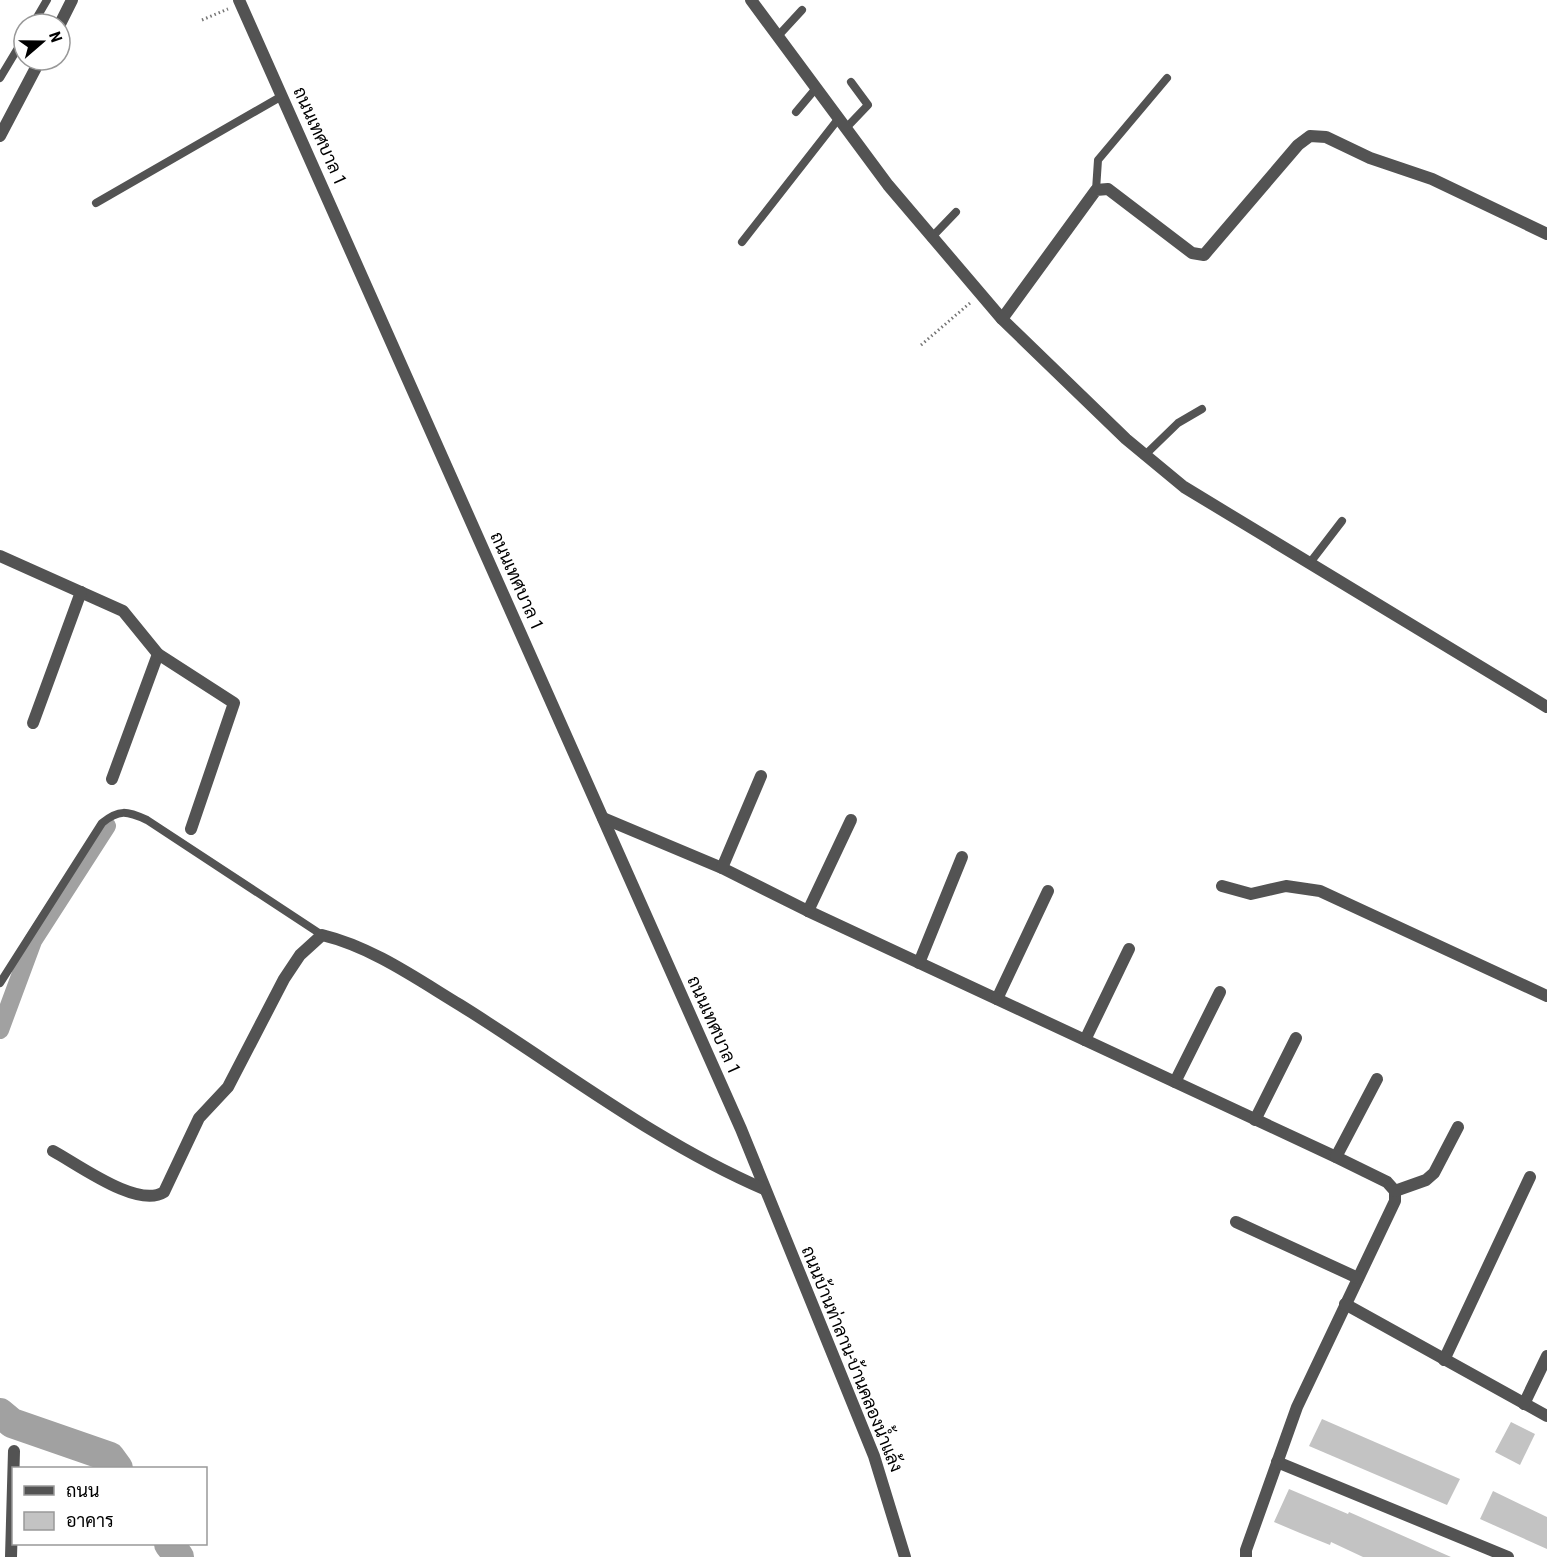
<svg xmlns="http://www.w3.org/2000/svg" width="1547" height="1557" viewBox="0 0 1547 1557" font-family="'Roboto Condensed',Sarabun,sans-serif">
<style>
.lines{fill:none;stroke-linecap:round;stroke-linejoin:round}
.canal{stroke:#a1a1a1;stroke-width:18}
.river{stroke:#a1a1a1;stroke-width:30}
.building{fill:#c3c3c3}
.path{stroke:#757575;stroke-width:3;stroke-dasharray:1.5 3;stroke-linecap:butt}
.service{stroke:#535353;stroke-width:8}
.minor{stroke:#535353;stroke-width:12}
.labels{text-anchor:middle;stroke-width:4.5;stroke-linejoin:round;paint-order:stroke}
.street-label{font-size:18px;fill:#000;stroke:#fff}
</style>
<rect width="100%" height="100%" fill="#fff"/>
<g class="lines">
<path class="canal" d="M0,1030L33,941L107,826"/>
<g class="river">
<path d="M0,1413L12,1423L110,1457L118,1468"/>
<path d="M169,1544L179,1557"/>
</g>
</g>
<g class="building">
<path d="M1322,1419L1460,1479L1447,1505L1309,1446Z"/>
<path d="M1511,1422L1535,1434L1520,1465L1495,1452Z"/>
<path d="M1289,1489L1348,1514L1349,1512L1451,1557H1363L1331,1542L1330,1545L1300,1533L1274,1522Z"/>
<path d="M1493,1491L1547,1517V1549L1480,1519Z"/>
</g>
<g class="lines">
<g class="path">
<path d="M202,20L228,9"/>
<path d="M921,345L970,303"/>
</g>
<g class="service">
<path d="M33,24L47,0"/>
<path d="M778,36L802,10"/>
<path d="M0,78L24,38"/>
<path d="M796,112L817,87"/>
<path d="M846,128L868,105L851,82"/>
<path d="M1096,190L1098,160L1167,78"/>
<path d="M96,203L282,96"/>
<path d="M931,238L956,212"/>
<path d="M742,242L839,118"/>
<path d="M1144,456L1178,423L1202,409"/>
<path d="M1309,564L1342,521"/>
<path d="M0,983L102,823C119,809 127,811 147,820L322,935"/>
</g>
<g class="minor">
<path d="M239,0L741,1129L874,1456L905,1557"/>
<path d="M751,0L888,185L1002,319L1126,439L1184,487L1547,707"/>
<path d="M60,24L72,0"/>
<path d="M0,136L40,60"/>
<path d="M1002,319L1096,190L1108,189L1192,253L1204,255L1298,145L1310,136L1326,137L1370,158L1432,179L1547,234"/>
<path d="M0,556L123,611L158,654L234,703L191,829"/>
<path d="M33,723L81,592"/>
<path d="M112,779L158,654"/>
<path d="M603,818L722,868L808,911L1336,1157L1387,1182L1395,1191V1201L1297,1407L1246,1550V1557"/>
<path d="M722,868L761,776"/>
<path d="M1222,886L1251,894L1286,886L1320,891L1547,996"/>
<path d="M808,911L851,820"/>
<path d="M919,963L962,857"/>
<path d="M997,999L1048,891"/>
<path d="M1085,1040L1129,949"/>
<path d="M1175,1082L1220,992"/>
<path d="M1255,1120L1296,1038"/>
<path d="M53,1151C79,1165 138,1209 164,1192L199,1118L228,1087L284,979L300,955L322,935C372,947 417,979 460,1005C561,1068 655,1142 764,1189"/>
<path d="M1336,1157L1377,1079"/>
<path d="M1395,1191L1426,1180L1434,1173L1458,1127"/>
<path d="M1236,1222L1358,1278"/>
<path d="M1345,1304L1547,1416"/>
<path d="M1444,1360L1530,1177"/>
<path d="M1524,1404L1547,1356"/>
<path d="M1277,1462L1508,1557"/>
<path d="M11,1557L14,1451"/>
</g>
</g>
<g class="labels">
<g class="street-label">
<text transform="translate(320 136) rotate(66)" y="6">ถนนเทศบาล 1</text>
<text transform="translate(517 581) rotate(66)" y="6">ถนนเทศบาล 1</text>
<text transform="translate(714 1025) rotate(66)" y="6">ถนนเทศบาล 1</text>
<text transform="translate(852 1359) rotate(68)" y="6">ถนนบ้านท่าลาน-บ้านคลองน้ำแล้ง</text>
</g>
</g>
<rect x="12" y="1467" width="195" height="78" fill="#ffffff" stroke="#999999" stroke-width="1.5"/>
<rect x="24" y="1486" width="30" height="9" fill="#535353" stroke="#999999" stroke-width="1.5"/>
<text x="66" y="1497" font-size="18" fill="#000000">ถนน</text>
<rect x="24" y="1512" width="30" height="18" fill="#c3c3c3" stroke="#999999" stroke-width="1.5"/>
<text x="66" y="1527" font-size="18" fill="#000000">อาคาร</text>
<g transform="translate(42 42) rotate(70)"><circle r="28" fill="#ffffff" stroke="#999999" stroke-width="1.5"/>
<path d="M0-4.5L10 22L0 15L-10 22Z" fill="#000000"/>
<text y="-9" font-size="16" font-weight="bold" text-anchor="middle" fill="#000000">N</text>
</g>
</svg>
